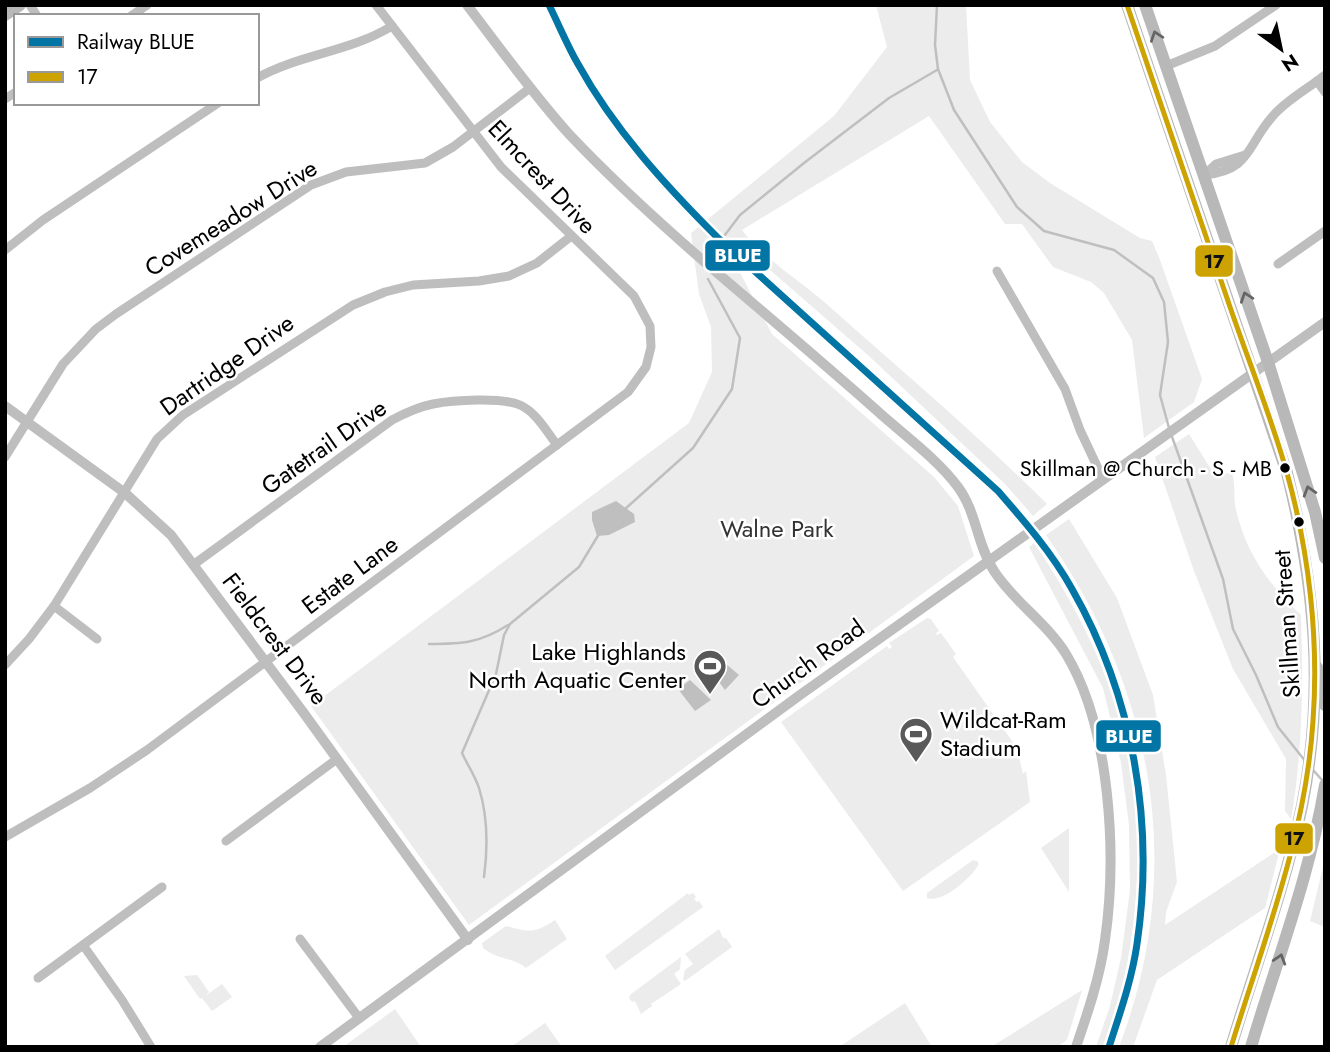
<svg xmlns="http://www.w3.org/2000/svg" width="1330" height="1052" viewBox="0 0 1330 1052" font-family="Jost,sans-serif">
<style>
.green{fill:#ececec}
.water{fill:#bfbfbf}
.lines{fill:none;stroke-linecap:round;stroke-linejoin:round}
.stream{stroke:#bfbfbf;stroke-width:2.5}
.minor{stroke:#bebebe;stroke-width:9}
.tertiary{stroke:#bebebe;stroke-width:10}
.secondary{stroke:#b8b8b8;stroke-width:12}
.bus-1-casing{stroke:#fff;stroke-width:10}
.bus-1{stroke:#cca300;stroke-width:5}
.rail-1-casing{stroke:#fff;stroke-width:12}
.rail-1{stroke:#0275a4;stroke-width:7}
.oneway{stroke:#656565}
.bus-dot{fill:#000;stroke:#fff;stroke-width:2.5}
.labels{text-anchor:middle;stroke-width:5;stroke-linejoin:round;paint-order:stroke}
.bus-label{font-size:22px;fill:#000;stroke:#fff;text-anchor:end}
.street-label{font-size:24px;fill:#000;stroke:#fff}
.park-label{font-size:24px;fill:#333;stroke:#fff}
.poi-label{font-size:24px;fill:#000;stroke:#fff;text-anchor:end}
.line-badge{stroke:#fff;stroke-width:2.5}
.badge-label{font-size:19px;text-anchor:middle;font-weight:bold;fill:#fff}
.pale-badge-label{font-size:19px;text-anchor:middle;font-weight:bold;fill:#111}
</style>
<rect width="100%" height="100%" fill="#fff"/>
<g class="green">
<path d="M876,5H966L970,80L990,122L1022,162L1050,183L1140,238L1152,241L1160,260L1202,379L1194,402L1144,438L1132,340L1104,293L1091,282L1053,267L1022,224H1005L929,116L742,230C765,260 802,282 830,307C903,372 978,435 1047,504L1033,516L1005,484L870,357L739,243L734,261L772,334L934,477L958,506L974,556L469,925L311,706L689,423L712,372L711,327L699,294L691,233L834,116L887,47Z"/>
<path d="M1189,434L1214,474L1232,473C1236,485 1233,498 1236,510C1246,553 1269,585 1301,615C1303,684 1303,751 1291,819L1285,811L1286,759L1233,669L1194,571L1155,457Z"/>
<path d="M1069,519L1117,598L1153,695L1166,775L1177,882L1166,912L1165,925L1280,849L1265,908L1157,980L1133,1047H1119C1187,869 1154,689 1046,535Z"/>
<path d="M1034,543C1112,657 1148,769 1135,908C1130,955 1122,1002 1103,1047H1096L1110,1006L1121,958L1130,890L1129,825L1121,763L1103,688L1029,547Z"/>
<path d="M927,618L931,619L939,631L936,633L937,635L941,633L956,654L953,657L1017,748L1023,774L1026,771L1030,802L903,891L781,722L887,646L889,649L892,647L889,643Z"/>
<path d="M1069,828V892L1041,848Z"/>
<path d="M1325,859V927L1310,921Z"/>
<path d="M973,860L977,861L979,864C972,877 942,904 927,898V893Z"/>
<path d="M688,893L689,895L693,893L696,897L694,899L697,902L699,901L703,907L615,970L605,956Z"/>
<path d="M555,920L567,939L526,968C514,958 496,959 483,948L482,943L506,926C529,932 534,934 555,920Z"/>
<path d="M719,929L723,938H726L732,947L685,981L683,979L685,970L693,964L685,954Z"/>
<path d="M681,957L680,969L674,974L681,984L651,1004L652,1006L641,1014L635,1001L632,1002L629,998L631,994Z"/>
<path d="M197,975L209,992L205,996L222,984L232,997L212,1011L202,998L200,999L184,976Z"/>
<path d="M1082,990L1067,1040L1057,1047H991Z"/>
<path d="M905,1003L932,1047H839Z"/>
<path d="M395,1009L421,1047H343Z"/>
<path d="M545,1023L562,1047H511Z"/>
</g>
<g class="water">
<path d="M616,501L634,514L635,522L609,535L597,536L592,520V512Z"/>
<path d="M725,663L739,675L725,690L713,674Z"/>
<path d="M690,680L711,700L695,711L678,689Z"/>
</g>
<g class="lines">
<g class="stream">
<path d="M937,5L935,45L938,69L954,110L1017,207L1044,231L1114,250L1153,278L1164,302L1168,342L1160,395L1169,428"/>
<path d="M706,260L740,215L804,163L889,98L937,70"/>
<path d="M1171,434L1223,579L1233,629L1256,675L1278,727L1306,762"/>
<path d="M624,510L693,448L732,389L740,338L708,279"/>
<path d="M429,644C462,644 480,643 508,625"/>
<path d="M1313,770L1322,780"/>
<path d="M484,877C488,847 488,817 479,788C475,776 467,764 462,753L496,674L504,635L510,624L579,567L599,534"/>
</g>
<g class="minor">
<path d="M30,5L37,16"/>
<path d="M131,16L147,5"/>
<path d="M1166,66L1215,46L1276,5"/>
<path d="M257,78C300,54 350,52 392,26"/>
<path d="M1317,81L1325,92"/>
<path d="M5,99L16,92"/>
<path d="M1204,175C1251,170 1246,147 1272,117C1286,100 1308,89 1325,75"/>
<path d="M1204,175L1216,164L1245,155"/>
<path d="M5,250L43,220L218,103"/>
<path d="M1278,264L1325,231"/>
<path d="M997,271L1065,389L1080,430L1103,479"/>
<path d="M5,457L63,364L96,329L116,314L311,185L346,172L425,163L453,147L530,88"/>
<path d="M193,565L392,420C405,413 418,407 433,404C453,400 502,397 520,405C536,412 547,432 557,445"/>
<path d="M54,606L97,639"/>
<path d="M5,665L29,639L54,606L157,439L183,415L353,305L385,292L413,285L479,281L509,276L537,263L570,237"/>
<path d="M5,837L90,788L147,750L628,392L646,367L651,347L650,326L634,296L501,167L376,5"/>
<path d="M226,841L337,759"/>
<path d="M300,939L359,1018"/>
<path d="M83,945L122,1000L151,1047"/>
<path d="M38,978L162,887"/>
</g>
<g class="tertiary">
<path d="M467,5C500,48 532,93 568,133C614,182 664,227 715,271C771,319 828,367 883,416C908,438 938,460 958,487C977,513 977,545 994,571C1014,602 1047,623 1066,654C1111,728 1117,856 1105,940C1100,977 1088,1012 1076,1047"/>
<path d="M5,406L125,493L171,535L303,712L468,940"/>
<path d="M320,1047L800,695L1325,322"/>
</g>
<g class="secondary">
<path d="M1127,5L1287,473C1315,586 1325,691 1302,806C1285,888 1255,967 1231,1047"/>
<path d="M1145,5L1268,362L1315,512L1325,558"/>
<path d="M5,15L20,5"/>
<path d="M1316,666L1324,677L1325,705"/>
<path d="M1251,1047C1277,960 1310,875 1325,785"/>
</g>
<defs>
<path id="bus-1" d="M1127,5C1161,105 1195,204 1229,304C1248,360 1271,416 1287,473C1309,552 1319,639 1313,721C1306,834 1264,940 1231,1047"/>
</defs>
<use href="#bus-1" class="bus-1-casing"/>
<use href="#bus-1" class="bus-1"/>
<defs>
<path id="rail-1" d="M549,5C559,25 567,45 578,64C614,129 664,184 717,237L998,491C1025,522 1052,553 1072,589C1133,696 1155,822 1137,944C1132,979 1120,1013 1109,1047"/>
</defs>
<use href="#rail-1" class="rail-1-casing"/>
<use href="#rail-1" class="rail-1"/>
</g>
<defs><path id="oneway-chevron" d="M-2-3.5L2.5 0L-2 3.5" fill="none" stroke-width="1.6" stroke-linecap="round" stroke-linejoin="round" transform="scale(1.75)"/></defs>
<g class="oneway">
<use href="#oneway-chevron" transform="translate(1156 36) rotate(-109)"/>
<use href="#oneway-chevron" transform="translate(1246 297) rotate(-109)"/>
<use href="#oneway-chevron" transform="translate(1309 491) rotate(-107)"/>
<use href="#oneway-chevron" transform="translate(1280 959) rotate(-73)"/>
</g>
<defs>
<symbol id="stadium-pin" viewBox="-11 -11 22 30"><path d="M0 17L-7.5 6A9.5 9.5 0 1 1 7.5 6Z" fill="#595959" stroke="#fff"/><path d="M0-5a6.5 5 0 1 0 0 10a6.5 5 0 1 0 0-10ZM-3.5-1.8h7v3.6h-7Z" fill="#fff"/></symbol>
</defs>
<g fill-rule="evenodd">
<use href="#stadium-pin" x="691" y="647" width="38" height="52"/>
<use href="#stadium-pin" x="897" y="715" width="38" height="52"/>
</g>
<g class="bus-dot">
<circle cx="1285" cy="468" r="6"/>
<circle cx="1299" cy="522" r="6"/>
</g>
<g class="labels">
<g class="bus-label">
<text x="1272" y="476">Skillman @ Church - S - MB</text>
</g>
<g class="street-label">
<text transform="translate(542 177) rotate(47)" y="8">Elmcrest Drive</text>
<text transform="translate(231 218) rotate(-32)" y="8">Covemeadow Drive</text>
<text transform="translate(227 365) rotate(-35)" y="8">Dartridge Drive</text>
<text transform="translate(324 447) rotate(-35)" y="8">Gatetrail Drive</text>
<text transform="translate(350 575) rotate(-37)" y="8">Estate Lane</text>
<text transform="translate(1287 624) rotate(-94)" y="8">Skillman Street</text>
<text transform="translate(275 639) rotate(53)" y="8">Fieldcrest Drive</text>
<text transform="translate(808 664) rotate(-36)" y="8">Church Road</text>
</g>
<g class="park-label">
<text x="777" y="537">Walne Park</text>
</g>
<g class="poi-label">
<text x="686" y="660">Lake Highlands<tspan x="686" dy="28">North Aquatic Center</tspan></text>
<text x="940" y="728" text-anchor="start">Wildcat-Ram<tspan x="940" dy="28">Stadium</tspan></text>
</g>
</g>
<g class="line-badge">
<rect x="704" y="239" width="67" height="33" rx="7" fill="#0275a4"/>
<rect x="1194" y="244" width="40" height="34" rx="7" fill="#cca300"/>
<rect x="1095" y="719" width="67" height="34" rx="7" fill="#0275a4"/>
<rect x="1274" y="822" width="40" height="33" rx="7" fill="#cca300"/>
</g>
<g class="badge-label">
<text x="738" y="262">BLUE</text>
<text x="1129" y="743">BLUE</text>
</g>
<g class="pale-badge-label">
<text x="1214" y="268">17</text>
<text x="1294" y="845">17</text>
</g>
<rect width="1330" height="1052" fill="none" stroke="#000000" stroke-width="14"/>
<rect x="14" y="14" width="245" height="91" fill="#ffffff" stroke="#999999" stroke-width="2"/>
<rect x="28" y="37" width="35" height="10" fill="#0275a4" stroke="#999999" stroke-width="2"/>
<text x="77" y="49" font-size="21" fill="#000000">Railway BLUE</text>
<rect x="28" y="72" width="35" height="10" fill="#cca300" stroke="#999999" stroke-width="2"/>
<text x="77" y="84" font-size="21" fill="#000000">17</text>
<g transform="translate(1281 49) rotate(147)" stroke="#ffffff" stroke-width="5" paint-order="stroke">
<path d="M0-5L12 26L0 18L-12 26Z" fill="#000000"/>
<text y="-10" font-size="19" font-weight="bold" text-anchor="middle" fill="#000000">N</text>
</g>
</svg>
